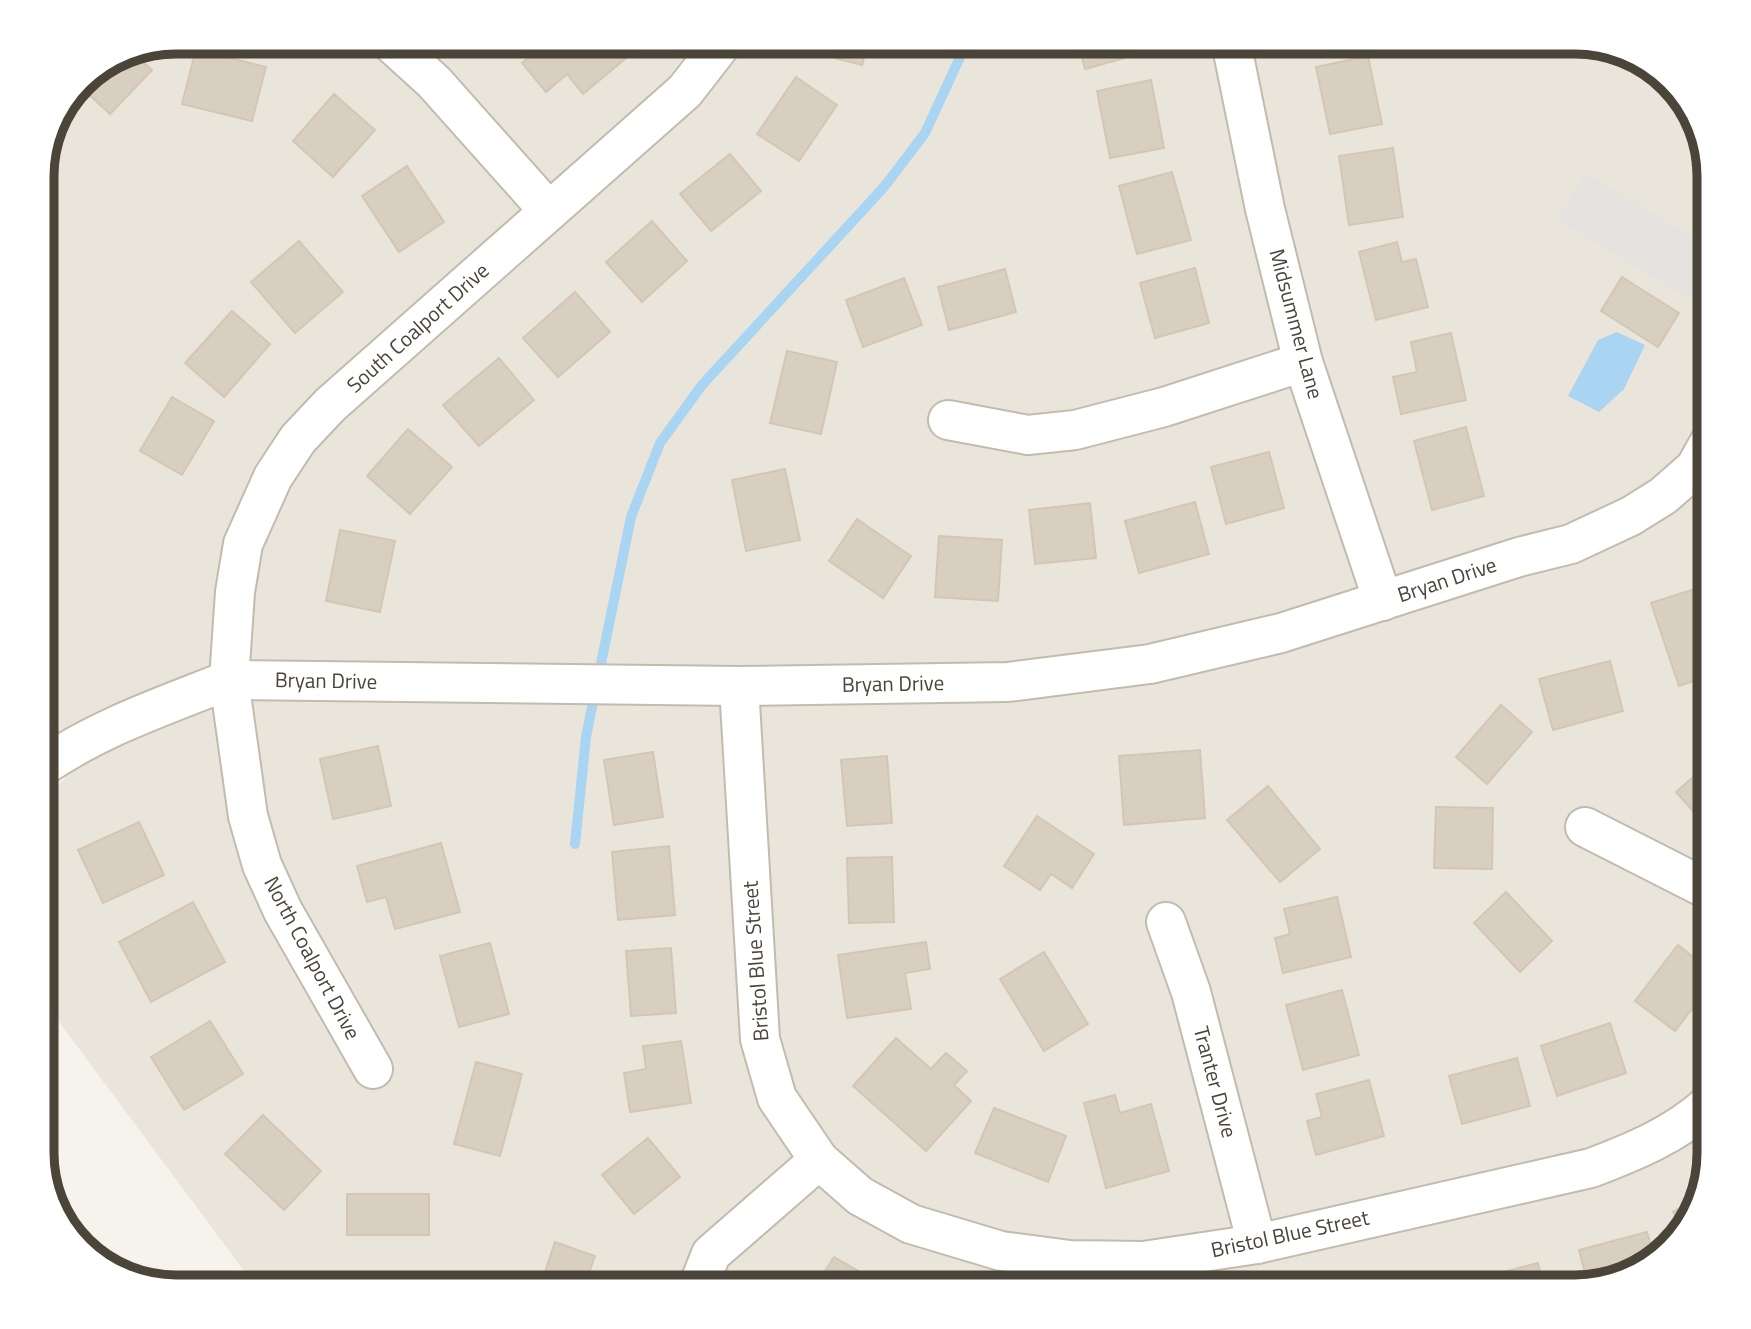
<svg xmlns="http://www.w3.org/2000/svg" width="1751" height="1329" viewBox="0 0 1751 1329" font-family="'Titillium Web',sans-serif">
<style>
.residential{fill:#eae5da}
.parking{fill:#e5e3e0}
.water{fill:#a9d4f2}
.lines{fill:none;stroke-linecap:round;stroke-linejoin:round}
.stream{stroke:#a9d4f2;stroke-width:10}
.building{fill:#d8cfc1;stroke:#d3c7b4;stroke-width:2}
.minor-casing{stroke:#c2bbae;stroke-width:42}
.minor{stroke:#fff;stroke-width:38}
.labels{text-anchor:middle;stroke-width:5;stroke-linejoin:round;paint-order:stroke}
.street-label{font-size:21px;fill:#4b4439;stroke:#fff}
.rim{fill:none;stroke:#4b4439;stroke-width:9}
</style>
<rect width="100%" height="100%" fill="#f6f3ec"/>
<path class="residential" d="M176,42H1575L1657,70L1695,117L1709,176V1153L1681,1235L1634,1273L1575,1287H256L42,999V797L65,779L42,671V167L56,117L87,76Z"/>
<path class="parking" d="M1586,173L1709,246V271L1691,300L1557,220Z"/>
<path class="water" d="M1617,332L1645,345L1624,389L1599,412L1568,396L1598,340Z"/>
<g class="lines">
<g class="stream">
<path d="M598,678L631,517L660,443L702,385L884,187L925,133L967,42"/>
<path d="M575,844L586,737L595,692"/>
</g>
</g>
<g class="building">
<path d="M548,42H634L638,48L583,94L567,74L546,92L522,63Z"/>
<path d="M811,42H868L862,65L808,51Z"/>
<path d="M1078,42H1136L1139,54L1085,69Z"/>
<path d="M196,49L266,67L252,121L182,104Z"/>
<path d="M1368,56L1382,124L1330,134L1316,67Z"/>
<path d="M137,57L152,70L110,114L80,86L87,76Z"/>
<path d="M796,77L837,105L799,161L757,134Z"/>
<path d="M1151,80L1164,148L1110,158L1097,91Z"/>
<path d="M334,94L375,130L333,177L293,141Z"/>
<path d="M1393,148L1403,217L1349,225L1339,156Z"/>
<path d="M1703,148L1709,175L1692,165Z"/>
<path d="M730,154L761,191L711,231L680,194Z"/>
<path d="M407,166L444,222L399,252L362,196Z"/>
<path d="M1172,172L1191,240L1137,254L1119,186Z"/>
<path d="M652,221L687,261L642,302L606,262Z"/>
<path d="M299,241L343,292L295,333L251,282Z"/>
<path d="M1397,242L1402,262L1416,259L1428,307L1376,320L1359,252Z"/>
<path d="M1195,268L1209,323L1155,338L1140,283Z"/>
<path d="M1005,269L1016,312L949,330L938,287Z"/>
<path d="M1622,277L1679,313L1658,347L1601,311Z"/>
<path d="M904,278L922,325L863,347L846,300Z"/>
<path d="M575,292L610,332L558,377L523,338Z"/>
<path d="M232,311L270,344L224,397L185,363Z"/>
<path d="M1451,333L1466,400L1401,414L1393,377L1417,372L1411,342Z"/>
<path d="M787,351L837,362L821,434L770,423Z"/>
<path d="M499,358L534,400L479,446L443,405Z"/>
<path d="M172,397L214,421L182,475L140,451Z"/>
<path d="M1466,427L1484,496L1432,510L1414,441Z"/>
<path d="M408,429L452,467L410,514L367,476Z"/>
<path d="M1269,452L1284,508L1226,524L1211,467Z"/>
<path d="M785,469L800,540L746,551L732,480Z"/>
<path d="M1195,502L1209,554L1139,573L1125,521Z"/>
<path d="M1090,503L1096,558L1035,564L1029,510Z"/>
<path d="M857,519L911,556L883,598L829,561Z"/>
<path d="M340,530L395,541L380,612L326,601Z"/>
<path d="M939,536L1002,540L998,601L935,597Z"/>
<path d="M1701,587L1709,611V676L1679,686L1651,603Z"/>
<path d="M1610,661L1623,711L1553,730L1539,679Z"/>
<path d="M1501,705L1532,732L1487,784L1456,757Z"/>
<path d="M378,746L391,806L333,819L320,759Z"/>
<path d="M1200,750L1205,818L1124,825L1119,756Z"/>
<path d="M653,752L663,817L614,825L604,760Z"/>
<path d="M887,756L892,823L847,826L841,760Z"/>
<path d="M1709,763V827L1708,828L1676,792Z"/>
<path d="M1268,786L1320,849L1280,882L1227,820Z"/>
<path d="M1436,807L1493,808L1492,869L1434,868Z"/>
<path d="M1037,816L1094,854L1072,888L1051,874L1040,890L1004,866Z"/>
<path d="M139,822L164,875L103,903L78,850Z"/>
<path d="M441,843L460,912L395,929L386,897L367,902L357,866Z"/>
<path d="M669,846L675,915L618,920L612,852Z"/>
<path d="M892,857L894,922L849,923L847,858Z"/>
<path d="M1506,892L1552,941L1520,972L1474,923Z"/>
<path d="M1337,897L1351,957L1283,973L1275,938L1290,934L1284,909Z"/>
<path d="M193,902L225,962L151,1002L119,942Z"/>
<path d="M926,942L930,969L905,973L911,1009L847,1018L838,955Z"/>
<path d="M490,943L509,1014L459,1027L440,956Z"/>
<path d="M1678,945L1709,969V987L1675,1031L1635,1001Z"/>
<path d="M671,948L676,1013L631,1016L626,951Z"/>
<path d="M1044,952L1088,1024L1044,1051L1000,979Z"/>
<path d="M1342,990L1359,1055L1303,1070L1286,1005Z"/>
<path d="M210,1021L243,1074L184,1110L151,1057Z"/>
<path d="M1610,1023L1626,1073L1557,1096L1541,1046Z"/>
<path d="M896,1038L931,1069L946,1053L967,1071L954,1085L971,1101L926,1151L853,1086Z"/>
<path d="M681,1041L691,1103L630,1112L624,1073L646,1069L643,1046Z"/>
<path d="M1517,1058L1530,1106L1462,1124L1449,1076Z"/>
<path d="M476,1062L522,1074L500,1156L454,1144Z"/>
<path d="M1369,1080L1384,1136L1316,1155L1307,1121L1322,1117L1316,1094Z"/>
<path d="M1115,1095L1120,1113L1151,1104L1169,1171L1106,1188L1084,1103Z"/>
<path d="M994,1108L1066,1136L1048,1182L975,1153Z"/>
<path d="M263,1115L321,1171L284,1210L225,1154Z"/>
<path d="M648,1138L680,1177L634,1214L602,1175Z"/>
<rect x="347" y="1194" width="82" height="41"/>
<path d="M1693,1201L1683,1230L1673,1212Z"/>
<path d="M1647,1232L1654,1257L1634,1273L1588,1284L1579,1250Z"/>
<path d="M555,1242L595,1256L584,1287H540Z"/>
<path d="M834,1257L869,1277L863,1287H815Z"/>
<path d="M1538,1263L1544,1287H1482L1480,1278Z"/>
</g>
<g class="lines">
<defs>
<g id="minor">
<path d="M390,42L434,82L549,211"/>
<path d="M1231,42L1265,209L1303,362L1383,601"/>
<path d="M948,420L1028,435L1075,430L1164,407L1303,362"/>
<path d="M739,686L760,1039L777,1098L819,1160L860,1196L911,1224L1001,1251L1070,1260L1143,1261L1257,1244L1591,1168C1633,1152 1675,1135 1709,1104"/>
<path d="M42,767C98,728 166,705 229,680L739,686L1008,682L1150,664L1281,633L1519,557L1571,544L1631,516L1663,496L1695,468L1709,443"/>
<path d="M1585,827L1709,890"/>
<path d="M1166,922L1191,992L1257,1244"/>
<path d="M373,1069L283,911L262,865L248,816L229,680L235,592L243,544L273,477L298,439L330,405L685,91L723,42"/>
<path d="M698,1287L711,1254L819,1160"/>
</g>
</defs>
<use href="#minor" class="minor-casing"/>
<use href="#minor" class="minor"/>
</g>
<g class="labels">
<g class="street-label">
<text transform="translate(1296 324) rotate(75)" y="7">Midsummer Lane</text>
<text transform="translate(418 328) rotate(-42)" y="7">South Coalport Drive</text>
<text transform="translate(1447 580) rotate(-18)" y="7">Bryan Drive</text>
<text transform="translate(326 681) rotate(1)" y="7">Bryan Drive</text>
<text transform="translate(893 684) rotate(-1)" y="7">Bryan Drive</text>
<text transform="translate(312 958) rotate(62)" y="7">North Coalport Drive</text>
<text transform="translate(756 961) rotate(-94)" y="7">Bristol Blue Street</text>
<text transform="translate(1215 1082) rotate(75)" y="7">Tranter Drive</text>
<text transform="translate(1290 1234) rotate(-12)" y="7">Bristol Blue Street</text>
</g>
</g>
<path d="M0 0H1751V1329H0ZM176 54H1575A122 122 0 0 1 1697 176V1153A122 122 0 0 1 1575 1275H176A122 122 0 0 1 54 1153V176A122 122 0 0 1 176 54Z" fill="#fff" fill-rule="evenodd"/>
<path class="rim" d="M176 54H1575A122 122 0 0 1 1697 176V1153A122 122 0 0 1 1575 1275H176A122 122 0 0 1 54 1153V176A122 122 0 0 1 176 54Z"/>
</svg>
